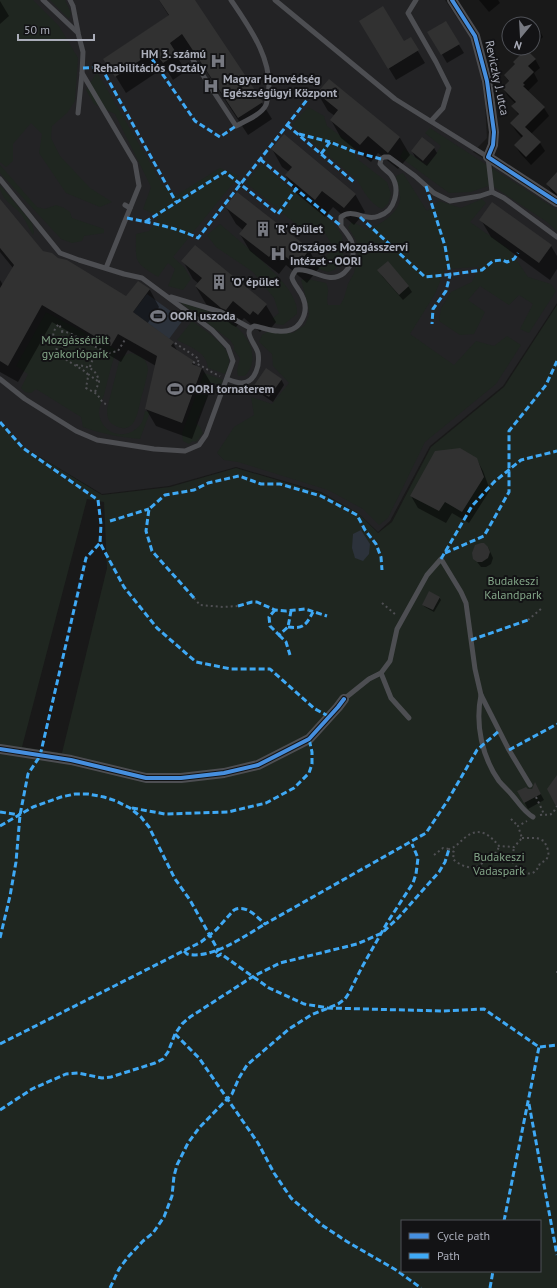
<svg xmlns="http://www.w3.org/2000/svg" width="557" height="1288" viewBox="0 0 557 1288" font-family="'PT Sans',sans-serif">
<style>
.built{fill:#232325}
.green{fill:#1f2620;fill-rule:evenodd}
.water{fill:#2c323b}
.shadow{fill:#0007}
.building{fill:#313131}
.lines{fill:none;stroke-linecap:round;stroke-linejoin:round}
.path{stroke:#4f4f53;stroke-width:2;stroke-dasharray:2 3;stroke-linecap:butt}
.lane{stroke:#4d4e52;stroke-width:5}
.street{stroke:#4d4e52;stroke-width:10}
.quiet{stroke:#3fa9f5;stroke-width:3;stroke-dasharray:6 3;stroke-linecap:butt}
.cycleway-casing{stroke:#131315;stroke-width:6}
.cycleway{stroke:#468fdf;stroke-width:4}
.labels{text-anchor:middle;stroke-width:4;stroke-linejoin:round;paint-order:stroke}
.poi-label{font-size:12px;font-weight:bold;fill:#aaadb9;stroke:#131315;text-anchor:start}
.street-label{font-size:12px;fill:#aaadb9;stroke:#131315}
.park-label{font-size:12px;fill:#82a487;stroke:#131315}
</style>
<rect width="100%" height="100%" fill="#191919"/>
<path class="built" d="M0,0H445L470,37L480,71L485,103L487,138L473,152L486,160L493,171L492,164L557,204V303L503,386L430,446L390,521L378,532L359,514L321,492L236,467L169,486L102,494L25,448L0,420Z"/>
<g class="green">
<path d="M0,0H33L59,26L78,58L75,101L67,113L52,126L51,138L60,156L90,188L112,202L100,207L66,193L39,153L42,134L31,123L13,144V161L6,167L0,162Z"/>
<path d="M50,0H65L71,13L69,19Z"/>
<path d="M97,72L164,187L177,195L220,168L239,176L173,257L184,267L191,279L183,290L168,286L175,269L168,263L158,277C133,261 136,263 136,234L149,231L158,220L154,214L143,209L151,187L115,114L94,104L86,90Z"/>
<path d="M308,107L324,116L327,126L353,145L356,158L387,182L391,194L388,204L382,209C370,204 363,190 357,180L292,125Z"/>
<path d="M430,128L557,210V231L547,222L491,185L471,192L449,193L400,157L404,149L426,165L434,157L441,146L425,133Z"/>
<path d="M261,164L333,223L342,235L343,257L339,265L334,270L328,272L315,268L313,263L314,261C325,261 329,254 332,245L325,233L321,231L312,233H307L246,183Z"/>
<path d="M0,165L37,207L45,209L56,205L64,208L70,212L72,218L104,229V233L84,236L82,241L72,243L61,239L0,173Z"/>
<path d="M403,173L427,211L439,201L461,208L482,199L486,203L470,222L509,249L528,277L551,284L556,291L529,333L520,329L533,304L519,295L509,305L480,286L468,300L485,312L474,334L460,335L439,321L441,308L451,292L472,282L479,267L445,269L435,294L410,334L454,365L476,341L494,346L507,336L521,345L496,384L425,442L388,518L379,525L363,509L328,490L238,462L224,460L217,453L234,427L254,415L251,397L272,404L289,383L273,366L272,354L259,342L262,335L267,332L293,333L305,325L309,315L308,305L301,280L308,279L326,283C331,293 325,296 328,305H340L344,298L348,284L354,273L358,256L356,240L348,227L352,222L361,226L366,230C378,226 398,214 400,200C401,195 397,182 396,176Z"/>
<path d="M0,185L32,223L34,232L33,235C29,229 26,221 22,215C14,205 0,200 0,185Z"/>
<path d="M220,224C238,240 289,280 295,302C297,306 297,310 297,314L283,325L276,324L272,319L279,313L274,298L253,272L216,247L207,235Z"/>
<path d="M181,303H183C195,307 207,310 219,315C241,325 265,353 245,376H238L237,370L240,358L234,350V346L230,340Z"/>
<path d="M557,305V1288H0V420L25,448L102,495L170,487L236,468L321,493L359,514L378,533L392,522L431,447L504,387ZM87,499L104,502L107,568L62,753L22,747ZM402,1221H540V1271H402Z"/>
<path d="M46,312L117,350C111,364 108,380 104,395C102,400 99,407 99,413C101,434 126,442 140,425C143,422 144,415 145,411L150,412L140,439C119,437 102,434 83,427L81,417L36,389L31,393L25,392L21,388L28,374L16,366Z"/>
<path d="M192,321C203,329 232,347 229,362C229,366 226,371 225,374L208,368C206,351 191,348 177,340Z"/>
<path d="M131,353C142,356 147,359 148,370C146,380 144,389 141,398C138,412 135,437 114,425C108,422 107,416 107,409L119,362C122,356 125,355 131,353Z"/>
<path d="M204,373L223,380L221,386L213,383L196,423L200,427L203,433L196,442L193,441L189,444L183,441L182,433Z"/>
</g>
<g class="water">
<path d="M147,294L183,320L169,339L133,312Z"/>
<path d="M361,530L370,544L369,554L363,561L355,558L352,548L353,534Z"/>
</g>
<g class="shadow">
<path d="M159,0H194L262,103L272,119L248,135L193,51L179,60L186,71L173,80L165,67L126,93L105,59L169,16Z"/>
<path d="M479,0H498L500,3L489,12Z"/>
<path d="M0,1L9,16L0,24Z"/>
<path d="M526,18L533,24H520Z"/>
<path d="M360,21L404,42L410,38L425,63L396,80Z"/>
<path d="M445,22L464,53L447,63L429,32Z"/>
<path d="M533,24L540,31L543,37L533,47Z"/>
<path d="M535,59L540,68L534,73L538,81L528,91L544,108L549,116L531,134L540,143L545,151L531,165L520,153L515,145L522,138L516,131L511,123L519,116L513,106L515,103L508,96L503,88L509,82L505,76Z"/>
<path d="M329,80L400,138L410,155L398,169L378,153L371,162L341,138L331,120L335,116L328,111L318,94Z"/>
<path d="M434,148L437,153L427,166L415,157L412,151Z"/>
<path d="M272,149L355,194L365,212L354,225L333,207L325,217L296,193L286,176L289,172L282,167Z"/>
<path d="M557,174V197L551,191L547,184Z"/>
<path d="M0,201L43,252L58,259L126,297L138,282L150,290L159,307L147,324L173,343L178,352L193,362L196,366L202,368L212,385L192,439L156,426L146,409L156,366L128,350L121,362L52,322L18,382L0,372V280L3,285L13,268L0,252Z"/>
<path d="M226,207L309,250L319,268L307,283L286,265L279,274L250,251L240,234L243,230L236,224Z"/>
<path d="M481,220L551,246L557,256V269L550,280L491,237Z"/>
<path d="M183,261L266,305L276,322L268,332L263,328L260,332L244,318L236,327L232,325L206,304L196,287L199,284L193,279Z"/>
<path d="M379,270L408,286L412,292L403,300L382,276Z"/>
<path d="M281,379L284,385L273,402L258,392L255,387Z"/>
<path d="M476,458L483,471L490,490L469,523L452,513L446,523L418,508L411,496Z"/>
<path d="M488,547L493,558L491,564L486,567H481L474,558Z"/>
<path d="M439,597L441,600L434,612L425,607L423,605Z"/>
<path d="M535,784L544,800L528,809L519,792L532,790Z"/>
</g>
<g class="building">
<path d="M159,0H195L263,102L238,118L182,34L170,43L177,54L163,63L154,51L115,77L103,59L169,15Z"/>
<path d="M383,6L404,41L411,37L419,50L388,69L359,21Z"/>
<path d="M446,21L460,44L441,55L427,32Z"/>
<path d="M526,49L536,59L528,66L534,72L523,83L525,85L523,86L545,107L525,127L541,142L526,157L514,145L523,136L510,123L519,114L511,106L516,102L502,88L509,81L504,75L515,64L513,62Z"/>
<path d="M329,79L400,137L388,153L368,136L360,145L330,120L338,110L317,93Z"/>
<path d="M284,134L356,194L344,208L322,191L315,200L285,175L292,167L271,149Z"/>
<path d="M422,137L435,147L423,161L411,151Z"/>
<path d="M557,172V194L546,184Z"/>
<path d="M237,192L310,249L297,266L276,249L269,257L239,234L247,224L225,207Z"/>
<path d="M0,199L43,251L52,253L58,258L67,260L126,296L138,281L150,289L133,312L174,342L171,346L194,361L192,364L202,368L182,423L145,409L157,356L118,334L111,346L42,305L8,366L0,361V288L14,265L0,248Z"/>
<path d="M492,202L552,245L539,263L479,220Z"/>
<path d="M195,245L267,304L258,315L253,311L250,315L233,301L226,310L221,308L195,286L202,278L181,261Z"/>
<path d="M388,261L409,286L399,295L377,270Z"/>
<path d="M266,368L282,379L269,397L253,387Z"/>
<path d="M460,448L477,458L484,477L462,512L445,502L439,511L410,496L435,451Z"/>
<path d="M481,543H484L488,547L490,552L488,558L482,562H477L473,559L472,553L475,545Z"/>
<path d="M429,591L440,597L433,610L422,605Z"/>
<path d="M557,775V808L547,789Z"/>
<path d="M535,782L541,794L524,803L517,791L526,787L528,789H532Z"/>
</g>
<g class="lines">
<g class="path">
<path d="M62,331C63,336 61,342 63,347C70,364 101,340 62,331L59,324C54,329 52,334 54,341C57,359 74,363 87,373L88,377L86,388L97,394L103,403L106,404"/>
<path d="M175,343L199,359L197,364"/>
<path d="M81,345L87,343L109,353L118,351L126,338"/>
<path d="M66,360L68,352"/>
<path d="M193,362C203,366 210,372 220,376"/>
<path d="M76,365C88,366 97,369 99,382L95,392"/>
<path d="M90,367C92,357 98,354 108,353"/>
<path d="M88,374L99,382"/>
<path d="M194,598L200,605L223,607L238,606"/>
<path d="M382,603L396,615"/>
<path d="M528,620L542,608"/>
<path d="M536,797L544,814"/>
<path d="M540,815C545,814 549,816 553,813L557,806"/>
<path d="M511,819L518,826"/>
<path d="M522,838H537L544,841C549,850 552,859 540,863C534,881 520,873 512,861L503,862L486,858C484,860 482,864 480,865C472,871 459,865 453,859L454,852L449,849C457,847 460,841 467,836C480,827 490,835 499,846L514,847L522,838L518,826L527,821"/>
<path d="M434,855L443,848L449,849"/>
<path d="M486,858L497,852L499,846"/>
<path d="M512,861L514,847"/>
<path d="M557,971V973"/>
</g>
<g class="lane">
<path d="M43,0L78,33L83,52L82,73L135,163L139,186L106,268"/>
<path d="M70,0L73,6L78,32"/>
<path d="M275,0L395,99L488,157L492,192"/>
<path d="M416,0L408,13L436,62L449,88L443,108L431,121"/>
<path d="M193,60L236,126C245,121 261,115 266,105C267,103 267,99 268,96C274,61 250,28 231,0"/>
<path d="M78,113L82,73"/>
<path d="M0,179L60,253L79,260L124,274L142,278L212,330L228,347L233,361L206,435L199,445L185,451L154,449L97,440L76,431L25,399L0,379"/>
<path d="M125,205L130,208"/>
<path d="M171,297L221,312L250,328"/>
<path d="M227,379C232,381 238,383 242,383C256,382 260,364 258,353C256,346 250,340 249,333C249,329 251,328 254,326C261,327 271,331 278,331C286,332 295,330 300,323C308,312 306,300 298,289C296,286 293,282 292,278C292,275 294,273 296,270C313,267 328,286 344,273C348,269 351,265 352,260C356,244 350,237 341,226V217C353,207 364,222 379,216C395,211 401,189 391,175C388,171 383,169 380,164L381,159L384,157H389L415,176L434,193L450,201L480,196L492,192L504,198L557,237"/>
<path d="M381,673L391,698L409,718"/>
<path d="M481,695C475,724 482,757 499,781C503,786 508,790 512,795C520,804 523,811 533,817"/>
<path d="M344,699L369,679L381,673L390,661L397,629L427,575L441,559L461,592L466,603L475,669L481,695L509,750L530,785"/>
</g>
<g class="street">
<path d="M452,0L475,36L487,81L494,132L493,145L488,157L557,202"/>
<path d="M0,749L71,760L146,778H181L224,773L258,765L309,739L338,707L344,699"/>
</g>
<g class="quiet">
<path d="M152,59L195,121L220,137L236,126"/>
<path d="M83,68L101,67L176,202"/>
<path d="M287,125L354,182"/>
<path d="M299,134L330,142"/>
<path d="M321,154L330,142L355,152L381,159"/>
<path d="M260,159L296,189"/>
<path d="M426,186L445,246L450,275L446,291L433,309L432,324"/>
<path d="M360,217L425,277L454,274L482,270L493,261L502,260L507,262L514,259L518,253"/>
<path d="M127,218C151,223 175,227 198,238L310,96"/>
<path d="M145,222L225,172L278,214L296,189L341,226"/>
<path d="M0,422L23,448L98,500L101,524L100,543L124,587L157,628L196,662L231,669H270L315,709L330,717"/>
<path d="M110,521L149,509"/>
<path d="M445,553L484,536L509,492V431L546,385L557,361"/>
<path d="M441,559L472,506L494,482L521,460L557,451"/>
<path d="M194,598L152,551L146,531L149,509L165,495L194,490L208,483L239,476L261,484H280L321,496L357,515L365,530L376,544L381,557L382,570"/>
<path d="M238,606L252,602H257L275,610L286,611L305,609L327,616"/>
<path d="M275,610L269,617L270,626L279,635L288,627L291,611"/>
<path d="M288,627C304,629 306,625 313,612"/>
<path d="M279,635L286,642L290,655"/>
<path d="M471,640L528,620"/>
<path d="M509,750L557,724"/>
<path d="M132,808L165,814L228,812L266,803L294,788L309,773L312,764V752L309,739"/>
<path d="M0,812L20,815"/>
<path d="M0,826L33,807L61,797L75,794H88L104,797L116,801L130,808L141,817L149,827L175,879L190,900L218,950L215,953V954L218,956L221,954L269,988L304,1004L328,1008L442,1011L484,1009L539,1047L557,1045"/>
<path d="M0,938L10,896L16,862L20,815L28,774L40,756L86,558L100,543"/>
<path d="M184,951L187,954C211,960 245,936 265,924"/>
<path d="M175,1034L199,1058L258,1143L274,1173L291,1198L322,1225L346,1241L396,1270L421,1288"/>
<path d="M0,1044L201,942L216,930L234,910C246,904 256,916 265,924L426,833L448,800L477,750L499,731"/>
<path d="M529,1104L557,1255"/>
<path d="M0,1110L32,1089L66,1074L78,1073L102,1078L111,1077L155,1063L163,1059L168,1052L175,1034L182,1024L190,1017L252,977L280,963L357,944L382,933L399,917L439,872L445,862L449,849"/>
<path d="M504,1221L539,1047"/>
<path d="M110,1288L119,1269L128,1257L143,1241L153,1233L164,1217L172,1196L174,1176L177,1165L188,1143L199,1128L232,1094L239,1078L247,1065L289,1029L311,1015L338,1004L345,999L349,993L362,967L387,923L413,883L416,874L418,858L412,844"/>
<path d="M490,1288L493,1271"/>
</g>
<defs>
<g id="cycleway">
<path d="M452,0L475,36L487,81L494,132L493,145L488,157L557,202"/>
<path d="M0,749L71,760L146,778H181L224,773L258,765L309,739L338,707L344,699"/>
</g>
</defs>
<use href="#cycleway" class="cycleway-casing"/>
<use href="#cycleway" class="cycleway"/>
</g>
<defs>
<symbol id="hospital-bare" viewBox="-9 -9 18 18"><path d="M-5-5h3v3.5h4V-5h3V5h-3V1.5h-4V5h-3Z" fill="#777981" stroke="#131315" stroke-width="2.5" paint-order="stroke"/></symbol>
<symbol id="building-bare" viewBox="-9 -9 18 18"><path d="M-4-6H4V6H1V3H-1V6H-4ZM-2.5-4.3h1.7v1.8h-1.7ZM.8-4.3h1.7v1.8H.8ZM-2.5-1h1.7V.8h-1.7ZM.8-1h1.7V.8H.8Z" fill="#777981" stroke="#131315" stroke-width="2.5" paint-order="stroke"/></symbol>
<symbol id="stadium-bare" viewBox="-9 -9 18 18"><path d="M0-5a6.5 5 0 1 0 0 10a6.5 5 0 1 0 0-10ZM-3.5-1.8h7v3.6h-7Z" fill="#777981" stroke="#131315" stroke-width="2.5" paint-order="stroke"/></symbol>
</defs>
<g fill-rule="evenodd">
<use href="#hospital-bare" x="207" y="50" width="22" height="22"/>
<use href="#hospital-bare" x="200" y="75" width="22" height="22"/>
<use href="#building-bare" x="252" y="218" width="22" height="22"/>
<use href="#hospital-bare" x="267" y="243" width="22" height="22"/>
<use href="#building-bare" x="208" y="271" width="22" height="22"/>
<use href="#stadium-bare" x="147" y="305" width="22" height="22"/>
<use href="#stadium-bare" x="164" y="378" width="22" height="22"/>
</g>
<g class="labels">
<g class="poi-label">
<text x="206" y="58" text-anchor="end">HM 3. számú<tspan x="206" dy="14">Rehabilitációs Osztály</tspan></text>
<text x="223" y="83">Magyar Honvédség<tspan x="223" dy="14">Egészségügyi Központ</tspan></text>
<text x="275" y="233">'R' épület</text>
<text x="290" y="251">Országos Mozgásszervi<tspan x="290" dy="14">Intézet - OORI</tspan></text>
<text x="231" y="286">'O' épület</text>
<text x="170" y="320">OORI uszoda</text>
<text x="187" y="393">OORI tornaterem</text>
</g>
<g class="street-label">
<text transform="translate(497 78) rotate(78)" y="4">Reviczky J. utca</text>
</g>
<g class="park-label">
<text x="75" y="344">Mozgássérült<tspan x="75" dy="14">gyakorlópark</tspan></text>
<text x="513" y="585">Budakeszi<tspan x="513" dy="14">Kalandpark</tspan></text>
<text x="499" y="861">Budakeszi<tspan x="499" dy="14">Vadaspark</tspan></text>
</g>
</g>
<rect x="401" y="1220" width="140" height="52" fill="#131315" stroke="#4f5157"/>
<rect x="409" y="1233" width="20" height="6" fill="#468fdf" stroke="#4f5157"/>
<text x="437" y="1240" font-size="12" fill="#aaadb9">Cycle path</text>
<rect x="409" y="1253" width="20" height="6" fill="#3fa9f5" stroke="#4f5157"/>
<text x="437" y="1260" font-size="12" fill="#aaadb9">Path</text>
<g transform="translate(521 36) rotate(198)"><circle r="19" fill="#131315" stroke="#4f5157"/>
<path d="M0-3L7 15L0 10L-7 15Z" fill="#777981"/>
<text y="-6" font-size="11" font-weight="bold" text-anchor="middle" fill="#aaadb9">N</text>
</g>
<path d="M18 34v6h76v-6" fill="none" stroke="#aaadb9" stroke-width="2"/>
<text x="24" y="34" font-size="12" fill="#aaadb9" stroke="#131315" stroke-width="3" paint-order="stroke">50 m</text>
</svg>
